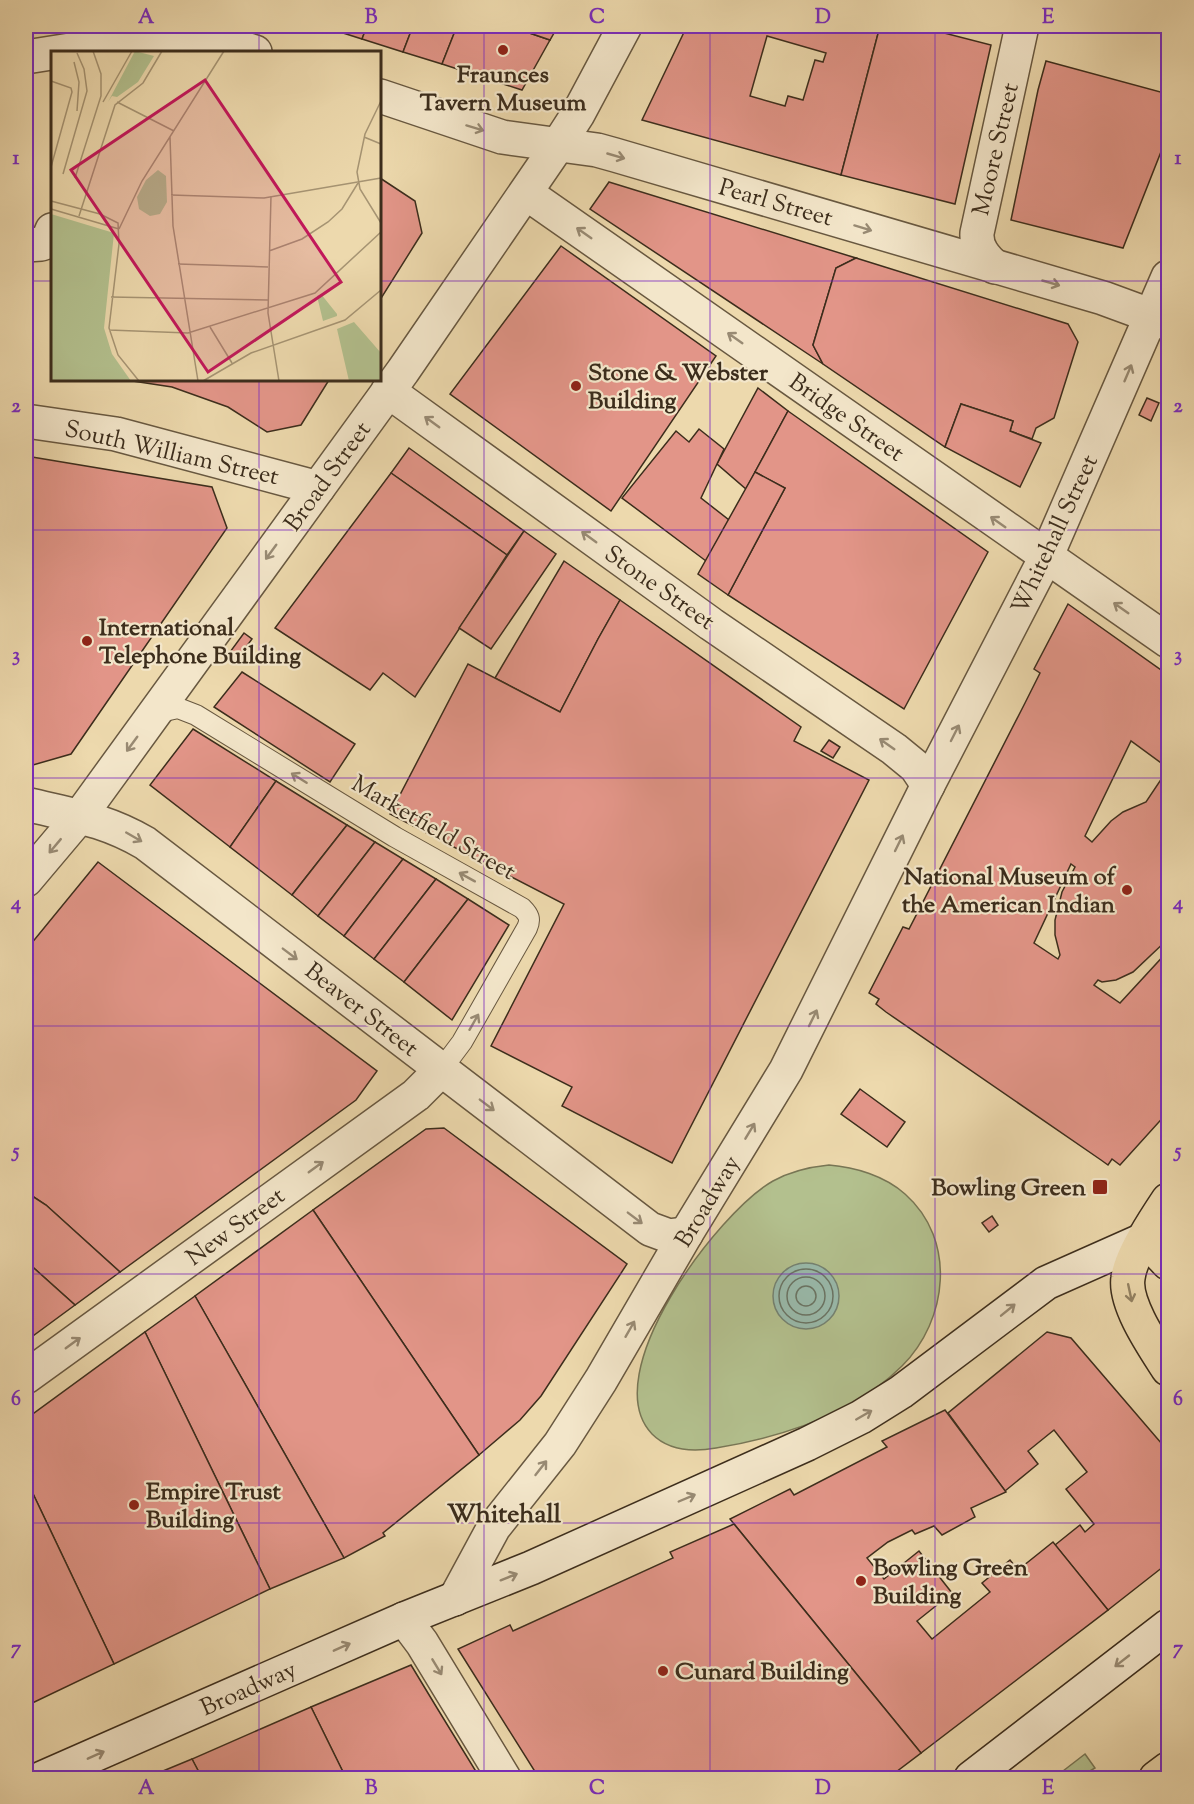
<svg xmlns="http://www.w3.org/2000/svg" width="1194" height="1804" viewBox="0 0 1194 1804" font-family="'Sorts Mill Goudy',serif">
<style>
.green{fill:#b3c08e;stroke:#787655;stroke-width:1.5}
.water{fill:#99baab;stroke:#748272;stroke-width:1.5}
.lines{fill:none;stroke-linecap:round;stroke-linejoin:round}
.shore{stroke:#6a7464;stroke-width:1.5}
.building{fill:#e29588;stroke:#3c2d1c;stroke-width:1.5;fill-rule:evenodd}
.lane-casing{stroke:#685840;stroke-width:22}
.street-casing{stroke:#685840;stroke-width:36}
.secondary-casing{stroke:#3c2d1c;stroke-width:36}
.primary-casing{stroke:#3c2d1c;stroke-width:36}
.highway-casing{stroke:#3c2d1c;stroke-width:36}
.lane{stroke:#f3e6ca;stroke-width:20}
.street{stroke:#f3e6ca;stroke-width:33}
.secondary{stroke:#f3e6ca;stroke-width:33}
.primary{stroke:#edd9ad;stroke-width:33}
.highway{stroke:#edd9ad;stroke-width:33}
.oneway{stroke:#988a73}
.oneway2{stroke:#948364}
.grid{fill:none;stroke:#7b2cbf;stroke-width:1.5;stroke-opacity:0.55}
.poi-dot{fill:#8f2418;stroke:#f3e6ca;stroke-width:2}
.labels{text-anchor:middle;stroke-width:4.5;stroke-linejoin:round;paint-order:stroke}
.poi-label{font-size:24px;font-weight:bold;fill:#3c2d1c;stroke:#f3e6ca;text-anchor:start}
.street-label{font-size:24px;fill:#3c2d1c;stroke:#f3e6ca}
.neighbourhood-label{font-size:26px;font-weight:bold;fill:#3c2d1c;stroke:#f3e6ca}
.inset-road{fill:none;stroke:#a69473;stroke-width:1.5}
.view{fill:#c2185b;fill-opacity:0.15;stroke:#c2185b;stroke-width:3}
.inset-edge{fill:none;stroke:#3c2d1c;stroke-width:3}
.neatline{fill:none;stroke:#7b2cbf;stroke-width:2}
.grid-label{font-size:20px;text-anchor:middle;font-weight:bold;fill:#7b2cbf}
</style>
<rect width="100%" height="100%" fill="#edd9ad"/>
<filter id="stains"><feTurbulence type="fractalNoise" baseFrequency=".00333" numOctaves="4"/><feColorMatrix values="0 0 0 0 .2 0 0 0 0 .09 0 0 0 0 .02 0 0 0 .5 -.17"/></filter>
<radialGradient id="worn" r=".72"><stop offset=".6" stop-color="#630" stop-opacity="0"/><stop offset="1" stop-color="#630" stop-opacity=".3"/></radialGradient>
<g class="green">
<path d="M829,1165C855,1167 885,1176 905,1194C957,1240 948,1320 902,1366C854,1414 782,1437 716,1448C694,1452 669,1451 652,1434C595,1375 718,1212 773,1181C791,1171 809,1167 829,1165Z"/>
<path d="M1085,1754L1095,1768L1078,1778H1054Z"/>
</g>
<circle class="water" cx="806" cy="1296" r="33"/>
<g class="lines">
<g class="shore">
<circle cx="806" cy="1296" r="27"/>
<circle cx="806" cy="1296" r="19"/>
<circle cx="806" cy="1296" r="10"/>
</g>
</g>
<g class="building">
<path d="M321,26H367L362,39Z"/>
<path d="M367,26H413L403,52L362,39Z"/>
<path d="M413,26H457L442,64L403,52Z"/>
<path d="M457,26H509L550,40L522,90L442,64Z"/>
<path d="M509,26H558L550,40Z"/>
<path d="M687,26H880L841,175L642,120ZM767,36L826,53L823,62L815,60L803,100L788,96L785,106L750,96Z"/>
<path d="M880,26H917L991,45L955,204L841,175Z"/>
<path d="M1046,61L1168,94V134L1123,248L1011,220L1038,90Z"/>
<path d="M26,81H30L26,138Z"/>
<path d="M380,178L415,201L422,233L380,300Z"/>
<path d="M609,182L856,258L836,268L813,345L823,364L590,209Z"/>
<path d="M561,246L716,356L611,511L450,394Z"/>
<path d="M856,258L1068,324L1078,342L1054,418L1036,428L1032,439L1010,431L1013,421L961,404L945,447L823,364L813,345L836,268Z"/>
<path d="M126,380H329L301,425L267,432L228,407L172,387Z"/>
<path d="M758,388L788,411L746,489L717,464Z"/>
<path d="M1147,398L1159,403L1151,421L1139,415Z"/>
<path d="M961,404L1013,421L1010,431L1041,443L1020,487L945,447Z"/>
<path d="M788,411L988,552L904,709L728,595L785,488L755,472Z"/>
<path d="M699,429L724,449L701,498L729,520L706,561L622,498L676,431L689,442Z"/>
<path d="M409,448L524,531L507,555L391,473Z"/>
<path d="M26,456L212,487L227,528L71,754L26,767Z"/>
<path d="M755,472L785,488L728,595L698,574Z"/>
<path d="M391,473L507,555L415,697L383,673L370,690L275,628Z"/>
<path d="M524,531L556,554L491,649L459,628Z"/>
<path d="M564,561L620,600L598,639L560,712L495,678Z"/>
<path d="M1168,573V587L1162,582Z"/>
<path d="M620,600L801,727L794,741L869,780L672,1163L562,1106L572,1087L491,1046L564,904L390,814L468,664L560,712L598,639Z"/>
<path d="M1068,604L1168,675V683L1163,692L1168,697V768L1131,741L1085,836L1092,842L1111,821L1123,812L1146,802L1168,769V939L1133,972L1116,980L1102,982L1098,980L1094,985L1120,1003L1168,951V1104L1165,1107L1168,1112L1120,1165L1112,1159L1108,1165L1101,1160L886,1012L876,1004L879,999L869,993L903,927L909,929L1025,703L1040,673L1034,669ZM1071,864L1075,867L1062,892L1055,920V935L1060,955L1058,959L1034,943Z"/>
<path d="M244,633L252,639L238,658L230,652Z"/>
<path d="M242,672L355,744L330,782L214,707Z"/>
<path d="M193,729L276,781L230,847L150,785Z"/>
<path d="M829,740L840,747L833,758L821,751Z"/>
<path d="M276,781L347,825L292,895L230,847Z"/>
<path d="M347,825L375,842L318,916L292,895Z"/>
<path d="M375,842L403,859L344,936L318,916Z"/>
<path d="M403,859L436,879L374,959L344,936Z"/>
<path d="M98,862L377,1071L356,1100L120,1272L46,1205L26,1192V950Z"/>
<path d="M436,879L468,899L404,982L374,959Z"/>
<path d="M468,899L509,925L452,1020L404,982Z"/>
<path d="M860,1089L905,1122L887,1147L841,1114Z"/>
<path d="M444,1128L627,1264L541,1396L520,1420L479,1455L313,1210L426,1129Z"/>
<path d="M26,1192L46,1205L120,1272L75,1305L26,1261Z"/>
<path d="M313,1210L479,1455L383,1533L385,1536L344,1558L195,1296Z"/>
<path d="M992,1216L998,1225L989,1232L982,1223Z"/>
<path d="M26,1261L75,1305L26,1341Z"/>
<path d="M195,1296L344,1558L270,1589L145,1332Z"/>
<path d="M145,1332L270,1589L114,1664L26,1479V1419Z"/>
<path d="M1047,1332L1071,1338L1168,1451V1563L1108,1610L1055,1545L1080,1525L1085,1532L1094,1524L1066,1489L1087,1472L1054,1430L1028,1451L1038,1464L1005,1491L948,1413Z"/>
<path d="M945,1410L1006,1492L971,1508L975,1517L942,1535L934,1526L915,1534L912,1530L888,1542L867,1558L884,1579L919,1551L952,1593L917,1621L932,1639L990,1592L982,1583L1010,1560L1018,1570L1053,1542L1108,1610L921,1753L730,1519L790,1489L794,1495L887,1447L882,1441Z"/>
<path d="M26,1479L114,1664L26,1706Z"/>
<path d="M734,1524L921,1753L888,1778H539L458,1649L510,1625L513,1631L673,1558L670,1552Z"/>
<path d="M411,1665L437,1708L480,1778H346L311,1707Z"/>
<path d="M311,1707L346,1778H202L192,1759Z"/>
<path d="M192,1759L202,1778H146Z"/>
</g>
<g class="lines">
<defs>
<path id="lane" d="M155,713L178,708L196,715L395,837L522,908C529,915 531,919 527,928L462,1042L441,1070"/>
<g id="street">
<path d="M26,57L127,41L186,36L211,39L255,52"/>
<path d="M380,96L502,137L597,150L615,155L1103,298L1152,316L1168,324"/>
<path d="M526,193L1168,641"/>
<path d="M26,245L41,244L47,242L52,230"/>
<path d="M995,267C985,258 976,248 977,233L1022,26"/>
<path d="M388,391L711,624L894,749L916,767L928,785"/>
<path d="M26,421L116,434L318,488"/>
<path d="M26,804C70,815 104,819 145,843L650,1229L669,1236L686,1234"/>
<path d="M26,880L80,816L403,371L558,145L578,114L625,26"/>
<path d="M26,1377L416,1095L441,1070"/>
<path d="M455,1599L494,1527L560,1444L601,1380L686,1234L786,1070L928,785L1047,555L1168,277"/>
<path d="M404,1619L422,1643L504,1778"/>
</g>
<g id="secondary">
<path d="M42,1778L404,1619L531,1568L807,1444L861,1417L901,1392L1046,1283L1145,1239"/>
<path d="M971,1778L1168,1626"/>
</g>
<g id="primary">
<path d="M1168,1200C1156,1218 1130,1257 1128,1278C1124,1304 1154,1347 1168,1369"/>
<path d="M1145,1239L1168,1263"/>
</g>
<path id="highway" d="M1156,1778L1168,1769"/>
</defs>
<use href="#lane" class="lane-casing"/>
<use href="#street" class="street-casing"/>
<use href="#secondary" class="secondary-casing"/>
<use href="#primary" class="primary-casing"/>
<use href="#highway" class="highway-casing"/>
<use href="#lane" class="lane"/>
<use href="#street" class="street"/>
<use href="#secondary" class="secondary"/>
<use href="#primary" class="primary"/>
<use href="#highway" class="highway"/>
</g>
<defs><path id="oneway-shaft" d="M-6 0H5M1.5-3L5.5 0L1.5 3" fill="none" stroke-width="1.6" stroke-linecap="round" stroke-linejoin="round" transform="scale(1.5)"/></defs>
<g class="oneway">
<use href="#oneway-shaft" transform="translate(475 128) rotate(17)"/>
<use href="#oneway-shaft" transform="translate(616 156) rotate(16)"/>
<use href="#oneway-shaft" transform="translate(863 228) rotate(17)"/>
<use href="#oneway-shaft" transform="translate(584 233) rotate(-145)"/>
<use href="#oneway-shaft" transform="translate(1051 283) rotate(16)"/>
<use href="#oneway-shaft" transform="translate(735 338) rotate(-145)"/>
<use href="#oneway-shaft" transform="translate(1128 373) rotate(-67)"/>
<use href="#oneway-shaft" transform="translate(432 422) rotate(-144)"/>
<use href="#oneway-shaft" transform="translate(998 522) rotate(-145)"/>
<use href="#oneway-shaft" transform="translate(589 537) rotate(-144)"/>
<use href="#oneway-shaft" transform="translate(271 552) rotate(126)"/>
<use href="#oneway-shaft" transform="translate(1121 608) rotate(-145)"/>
<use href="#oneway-shaft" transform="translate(955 733) rotate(-63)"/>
<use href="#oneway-shaft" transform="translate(132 744) rotate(126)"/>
<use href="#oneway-shaft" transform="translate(887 744) rotate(-145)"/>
<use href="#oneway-shaft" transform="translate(299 778) rotate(-148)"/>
<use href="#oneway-shaft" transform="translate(134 837) rotate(30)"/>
<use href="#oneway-shaft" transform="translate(899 843) rotate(-64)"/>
<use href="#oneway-shaft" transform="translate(55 846) rotate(130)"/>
<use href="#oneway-shaft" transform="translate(467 877) rotate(-151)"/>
<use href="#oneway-shaft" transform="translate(290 954) rotate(37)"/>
<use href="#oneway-shaft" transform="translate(813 1018) rotate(-64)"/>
<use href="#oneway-shaft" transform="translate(474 1022) rotate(-60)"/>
<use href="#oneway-shaft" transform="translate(487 1105) rotate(37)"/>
<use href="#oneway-shaft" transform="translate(750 1131) rotate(-59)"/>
<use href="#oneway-shaft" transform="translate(316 1167) rotate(-36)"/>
<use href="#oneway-shaft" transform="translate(635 1218) rotate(37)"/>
<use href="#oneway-shaft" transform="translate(1008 1310) rotate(-39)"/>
<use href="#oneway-shaft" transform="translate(630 1329) rotate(-60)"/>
<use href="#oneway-shaft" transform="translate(73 1343) rotate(-36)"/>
<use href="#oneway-shaft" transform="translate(864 1415) rotate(-30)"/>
<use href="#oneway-shaft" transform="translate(541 1468) rotate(-52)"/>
<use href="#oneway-shaft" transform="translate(687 1498) rotate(-23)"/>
<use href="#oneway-shaft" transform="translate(509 1577) rotate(-22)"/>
<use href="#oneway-shaft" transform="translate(342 1647) rotate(-24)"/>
<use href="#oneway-shaft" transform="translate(1122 1661) rotate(142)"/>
<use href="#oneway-shaft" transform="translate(437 1667) rotate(59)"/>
<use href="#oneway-shaft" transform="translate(96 1755) rotate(-24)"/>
</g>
<use class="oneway2" href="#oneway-shaft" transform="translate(1130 1293) rotate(78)"/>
<path class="grid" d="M259,26V52M484,26V1778M710,26V1778M935,26V1778M26,281H52M380,281H1168M259,380V1778M26,530H1168M26,778H1168M26,1026H1168M26,1274H1168M26,1523H1168"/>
<g class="poi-dot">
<circle cx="503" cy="50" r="6"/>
<circle cx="576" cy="386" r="6"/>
<circle cx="87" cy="641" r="6"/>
<circle cx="1127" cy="890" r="6"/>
<rect x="1092" y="1179" width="16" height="16" rx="3"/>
<circle cx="134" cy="1505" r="6"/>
<circle cx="861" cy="1581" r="6"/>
<circle cx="663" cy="1671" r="6"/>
</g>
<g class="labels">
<g class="poi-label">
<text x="503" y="82" text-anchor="middle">Fraunces<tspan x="503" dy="28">Tavern Museum</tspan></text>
<text x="588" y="380">Stone &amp; Webster<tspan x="588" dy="28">Building</tspan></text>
<text x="99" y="635">International<tspan x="99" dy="28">Telephone Building</tspan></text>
<text x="1115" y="884" text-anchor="end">National Museum of<tspan x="1115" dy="28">the American Indian</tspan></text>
<text x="1086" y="1195" text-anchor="end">Bowling Green</text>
<text x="146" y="1499">Empire Trust<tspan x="146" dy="28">Building</tspan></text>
<text x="873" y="1575">Bowling Green<tspan x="873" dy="28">Building</tspan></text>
<text x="675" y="1679">Cunard Building</text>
</g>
<g class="street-label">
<text transform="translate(995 149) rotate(-77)" y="8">Moore Street</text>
<text transform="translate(776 202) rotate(16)" y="8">Pearl Street</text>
<text transform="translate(847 417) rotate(35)" y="8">Bridge Street</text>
<text transform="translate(172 452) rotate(13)" y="8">South William Street</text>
<text transform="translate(327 476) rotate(-54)" y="8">Broad Street</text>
<text transform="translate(1054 534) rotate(-65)" y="8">Whitehall Street</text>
<text transform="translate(660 587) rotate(35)" y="8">Stone Street</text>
<text transform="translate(434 827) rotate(30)" y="8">Marketfield Street</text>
<text transform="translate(362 1009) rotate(38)" y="8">Beaver Street</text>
<text transform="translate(707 1201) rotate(-59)" y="8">Broadway</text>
<text transform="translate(235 1226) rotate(-36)" y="8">New Street</text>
<text transform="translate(248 1688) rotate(-24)" y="8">Broadway</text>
</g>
<g class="neighbourhood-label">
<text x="504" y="1522">Whitehall</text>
</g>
</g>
<g transform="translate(51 51)">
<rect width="330" height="330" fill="#edd9ad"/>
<path d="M84,0L103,5L87,31L66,46L61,45L57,51ZM107,119L115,125L116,151L109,163L99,165L88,158L86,146L95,129ZM0,163L63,182L53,277L61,303L80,330H0ZM270,243L286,263V265L272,270L266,245ZM303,271L330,302V330H298L286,278Z" fill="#b3c08e"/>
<path class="inset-road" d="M23,11L28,31L26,60M0,30L20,37L21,41L0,116M330,50L314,83L306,121L309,138L330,172M52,51L81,0M66,51L123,80M119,86L122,175L147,330M313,86L330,93M12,123L36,40L33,18L26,2M24,127L50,45V23L42,0M120,144L213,147L330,127M220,145L217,262L228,330M0,150L49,163L67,172L68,193L58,277L67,304L88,330M0,158L68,178M28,165L64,54L92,32L111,0M68,178L91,130L173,0M218,200L251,188L277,171L291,158L307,132M127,213L217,216M60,246L217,249M159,276L181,312M58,279L137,282L264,242L330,181M152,330L200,302L294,269L330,239"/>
<path class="view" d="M154,29L290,231L157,321L20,119Z"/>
<rect width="330" height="330" class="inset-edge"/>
</g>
<rect width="1194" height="1804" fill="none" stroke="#edd9ad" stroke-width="66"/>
<rect x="33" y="33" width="1128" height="1738" class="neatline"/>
<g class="grid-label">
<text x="146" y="23">A</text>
<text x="371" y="23">B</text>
<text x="597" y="23">C</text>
<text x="823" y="23">D</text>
<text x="1048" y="23">E</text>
<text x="16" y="164">1</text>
<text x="1178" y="164">1</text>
<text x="16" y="412">2</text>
<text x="1178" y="412">2</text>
<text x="16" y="661">3</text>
<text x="1178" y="661">3</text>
<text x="16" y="909">4</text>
<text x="1178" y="909">4</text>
<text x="16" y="1157">5</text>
<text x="1178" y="1157">5</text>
<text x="16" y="1405">6</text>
<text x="1178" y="1405">6</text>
<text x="16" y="1654">7</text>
<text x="1178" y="1654">7</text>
<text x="146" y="1794">A</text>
<text x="371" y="1794">B</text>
<text x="597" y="1794">C</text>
<text x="823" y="1794">D</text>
<text x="1048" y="1794">E</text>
</g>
<rect width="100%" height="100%" filter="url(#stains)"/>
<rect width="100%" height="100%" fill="url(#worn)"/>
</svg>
